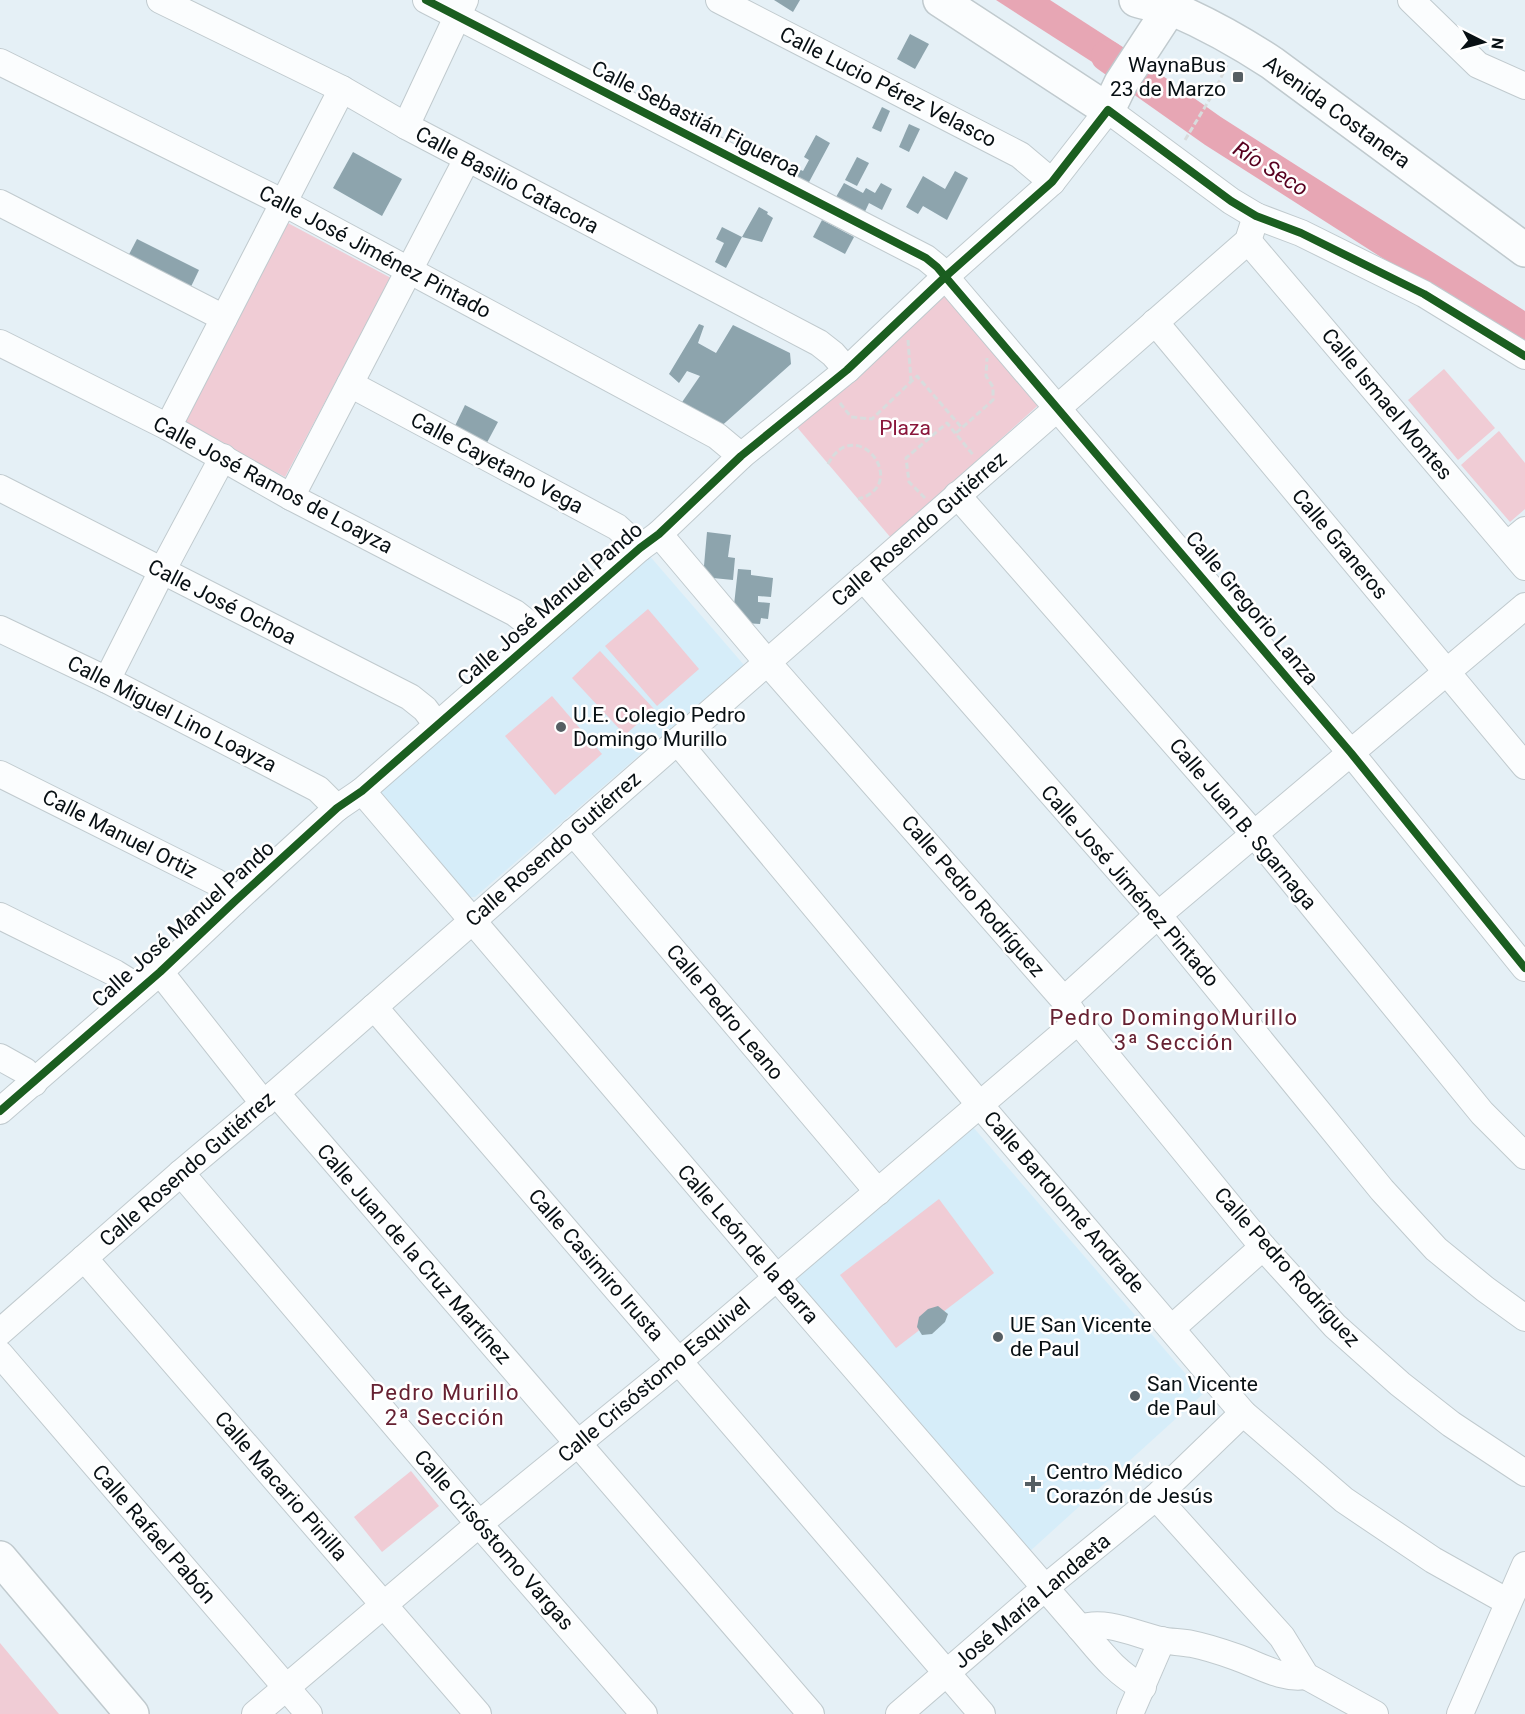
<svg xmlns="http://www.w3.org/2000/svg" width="1525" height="1714" viewBox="0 0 1525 1714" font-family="Roboto,sans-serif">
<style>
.built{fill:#d6edf9}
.green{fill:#f0ccd5}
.water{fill:#e7a6b4}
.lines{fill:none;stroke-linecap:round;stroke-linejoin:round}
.river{stroke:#e7a6b4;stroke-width:32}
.building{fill:#8da4ad}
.minor-casing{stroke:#c0cace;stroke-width:28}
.major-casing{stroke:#c0cace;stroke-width:36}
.path{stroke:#d8dcdd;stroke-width:3;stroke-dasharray:6 3;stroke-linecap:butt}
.minor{stroke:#fbfdfe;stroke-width:26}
.major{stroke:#fbfdfe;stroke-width:33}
.cycleway-casing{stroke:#fff;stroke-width:11}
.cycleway{stroke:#1b5e20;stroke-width:8}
.poi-dot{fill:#555e63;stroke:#fff;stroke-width:2}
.labels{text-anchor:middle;stroke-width:5;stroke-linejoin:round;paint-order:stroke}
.poi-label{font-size:21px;fill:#081014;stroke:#fff;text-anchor:start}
.street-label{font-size:21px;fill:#081014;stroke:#fff}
.park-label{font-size:21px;fill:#8a163b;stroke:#fff}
.water-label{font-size:22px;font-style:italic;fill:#57001f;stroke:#fff}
.neighbourhood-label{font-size:22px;letter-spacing:1.5px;fill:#662132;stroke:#fff}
</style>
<rect width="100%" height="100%" fill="#e5f0f6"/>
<g class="built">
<path d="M648,554L744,665L475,897H466L382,805L381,790Z"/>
<path d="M973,1127L1203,1394L1028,1553L793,1279Z"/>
</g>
<g class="green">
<path d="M286,222L391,278L285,477L181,422Z"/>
<path d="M948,293L1044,400L891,538L796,426Z"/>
<path d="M1444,369L1495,428L1458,460L1408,400Z"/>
<path d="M1499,431L1525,463V509L1510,522L1461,465Z"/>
<path d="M648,609L699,669L657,706L605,646Z"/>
<path d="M600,651L654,709L625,735L572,678Z"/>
<path d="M552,696L602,754L555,795L505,736Z"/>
<path d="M939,1199L994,1273L896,1348L840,1275Z"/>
<path d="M411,1471L439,1506L382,1552L354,1517Z"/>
<path d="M0,1643L59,1714H0Z"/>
</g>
<path class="water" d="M996,0H1050L1129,51L1114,76Z"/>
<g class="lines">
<path class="river" d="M1107,56L1213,131L1525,330"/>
</g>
<g class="building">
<path d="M774,0H800L793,12Z"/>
<path d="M910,34L929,44L915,69L897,59Z"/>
<path d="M882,107L890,111L881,132L872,128Z"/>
<path d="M909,124L920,129L909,152L899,147Z"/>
<path d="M816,135L830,143L808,184L795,177L799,169L803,171L809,160L804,157Z"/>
<path d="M353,152L402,179L382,216L333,188Z"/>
<path d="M857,157L869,163L857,186L845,180Z"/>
<path d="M955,171L968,178L947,220L923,206L918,214L906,207L923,176L945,189Z"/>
<path d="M844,183L863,193L866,188L875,193L881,183L892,189L882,210L869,203L861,220L832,204Z"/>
<path d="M759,207L768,212L767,214L773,218L762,242L742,237Z"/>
<path d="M822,220L854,237L845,254L813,237Z"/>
<path d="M722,227L742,237L726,268L715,262L724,243L716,239Z"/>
<path d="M137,239L199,270L187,295L124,264Z"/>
<path d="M699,324L704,326L698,343L716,353L733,325L790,353L791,364L717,430L678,408L700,376L687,371L679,383L669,374Z"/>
<path d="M465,405L498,422L483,450L451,434Z"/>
<path d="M707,532L731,535L728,557L735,558L733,580L703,577Z"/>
<path d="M738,569L751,570V575L773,578L771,597L758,596V602L770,603L768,619L761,618L760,624L744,623L745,615L733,614Z"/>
<path d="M938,1306L948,1314L945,1322L932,1334L922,1335L917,1327L919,1317L928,1309Z"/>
</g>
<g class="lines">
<defs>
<g id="minor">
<path d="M160,0L342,89L406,126L819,343L833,354L847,370"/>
<path d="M426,0L926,258L937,267L1351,753L1525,968"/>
<path d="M719,0L1020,155L1052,182"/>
<path d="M1411,0L1478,65L1525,86"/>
<path d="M0,62L284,203L717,436L741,456"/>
<path d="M406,126L465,0"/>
<path d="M0,203L224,318"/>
<path d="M1248,241L1525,567"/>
<path d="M1155,322L1525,766"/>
<path d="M0,343L168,427L291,497L515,613L529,624L538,637"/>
<path d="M350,384L617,527L640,548"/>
<path d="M168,427L342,89"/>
<path d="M0,488L410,697L425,709L437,725"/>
<path d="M957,495L1254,834L1482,1113L1525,1156"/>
<path d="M291,497L467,159"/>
<path d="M659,534L767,662L1064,1000L1078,1021L1263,1247L1335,1326L1400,1384L1451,1424L1525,1473"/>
<path d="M1507,545L1525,530"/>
<path d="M863,578L1158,915L1382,1190L1436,1249L1485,1289L1525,1318"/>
<path d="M0,629L107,680L318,789L337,808"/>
<path d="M107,680L162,571L223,457"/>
<path d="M677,741L980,1105L1243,1413L1344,1500L1433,1560L1508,1602"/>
<path d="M0,774L216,882L226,891L234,902"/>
<path d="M362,791L777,1278L1080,1628C1099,1650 1116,1674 1143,1687"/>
<path d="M573,832L878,1192"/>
<path d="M0,916L115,973L128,981L137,991"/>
<path d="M160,972L264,1104"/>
<path d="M1064,1000L1158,915L1525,606"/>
<path d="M374,1007L982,1714"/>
<path d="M0,1057L25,1071L34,1083"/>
<path d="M276,1093L811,1714"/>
<path d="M0,1111L160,972L234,902L337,808L362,791L640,548L659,534L741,456L847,370L945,277L1052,182L1108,110L1231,201L1256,216L1301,233L1424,294L1525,356"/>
<path d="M181,1173L479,1524L644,1714"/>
<path d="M84,1258L478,1714"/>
<path d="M1172,1328L1263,1247"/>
<path d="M0,1332L181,1173L276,1093L1248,241L1256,216"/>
<path d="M0,1354L309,1714"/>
<path d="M1156,1497L1282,1637L1306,1676L1375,1714"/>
<path d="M1080,1628C1105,1619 1135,1634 1160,1640C1171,1642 1181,1642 1192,1644C1207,1647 1222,1652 1236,1657C1259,1665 1282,1680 1306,1676"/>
<path d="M255,1714L479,1524L679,1361L1078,1021"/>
<path d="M899,1714L1046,1587L1156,1497L1243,1413"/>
<path d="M1130,1714L1162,1640"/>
<path d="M1460,1714L1525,1565"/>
</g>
<g id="major">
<path d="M940,0L1108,110L1121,83L1170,8"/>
<path d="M1136,0C1148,4 1161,5 1173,9C1208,24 1240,42 1272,63L1525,250"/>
<path d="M0,1558L132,1714"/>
</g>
</defs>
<use href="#minor" class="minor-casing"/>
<use href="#major" class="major-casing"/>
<g class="path">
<path d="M1185,140L1214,92L1227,65"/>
<path d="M908,340L911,381"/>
<path d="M840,403L851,417L872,419L917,376L962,428"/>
<path d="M956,433L993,400V387L986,376L987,358"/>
<path d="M828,464C856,411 912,485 858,499"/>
<path d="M925,498L909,482L906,458L947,423L974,456"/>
</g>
<use href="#minor" class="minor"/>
<use href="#major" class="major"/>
<defs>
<g id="cycleway">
<path d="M426,0L926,258L937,267L1351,753L1525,968"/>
<path d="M0,1111L160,972L234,902L337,808L362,791L640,548L659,534L741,456L847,370L945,277L1052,182L1108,110L1231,201L1256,216L1301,233L1424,294L1525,356"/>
</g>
</defs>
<use href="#cycleway" class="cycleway-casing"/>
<use href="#cycleway" class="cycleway"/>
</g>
<g class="poi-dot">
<rect x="1232" y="71" width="12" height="12" rx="3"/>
<circle cx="561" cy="727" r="6"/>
<circle cx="998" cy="1337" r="6"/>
<circle cx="1135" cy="1396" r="6"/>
<path d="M1030 1475h6v6h6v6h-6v6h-6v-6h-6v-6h6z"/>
</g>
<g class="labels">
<g class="poi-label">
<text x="1226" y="72" text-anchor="end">WaynaBus<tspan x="1226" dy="24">23 de Marzo</tspan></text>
<text x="573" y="722">U.E. Colegio Pedro<tspan x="573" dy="24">Domingo Murillo</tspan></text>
<text x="1010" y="1332">UE San Vicente<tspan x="1010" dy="24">de Paul</tspan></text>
<text x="1147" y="1391">San Vicente<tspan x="1147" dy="24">de Paul</tspan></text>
<text x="1046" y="1479">Centro Médico<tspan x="1046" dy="24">Corazón de Jesús</tspan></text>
</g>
<g class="street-label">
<text transform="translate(888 87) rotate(27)" y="7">Calle Lucio Pérez Velasco</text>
<text transform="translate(1337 112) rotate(36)" y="7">Avenida Costanera</text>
<text transform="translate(696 119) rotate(27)" y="7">Calle Sebastián Figueroa</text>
<text transform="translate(507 180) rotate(28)" y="7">Calle Basilio Catacora</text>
<text transform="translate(375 252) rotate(28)" y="7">Calle José Jiménez Pintado</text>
<text transform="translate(1387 404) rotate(50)" y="7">Calle Ismael Montes</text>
<text transform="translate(497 463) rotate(28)" y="7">Calle Cayetano Vega</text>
<text transform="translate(273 485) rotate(28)" y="7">Calle José Ramos de Loayza</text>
<text transform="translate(919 529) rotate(-41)" y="7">Calle Rosendo Gutiérrez</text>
<text transform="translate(1340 544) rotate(50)" y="7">Calle Graneros</text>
<text transform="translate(222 602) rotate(27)" y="7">Calle José Ochoa</text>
<text transform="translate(550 604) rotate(-41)" y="7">Calle José Manuel Pando</text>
<text transform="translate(1252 608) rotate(50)" y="7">Calle Gregorio Lanza</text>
<text transform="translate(172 714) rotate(27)" y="7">Calle Miguel Lino Loayza</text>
<text transform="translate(1243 824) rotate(50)" y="7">Calle Juan B. Sgarnaga</text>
<text transform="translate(120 834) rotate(27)" y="7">Calle Manuel Ortiz</text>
<text transform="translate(553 849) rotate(-41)" y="7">Calle Rosendo Gutiérrez</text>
<text transform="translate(1130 886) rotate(49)" y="7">Calle José Jiménez Pintado</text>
<text transform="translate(973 896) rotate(49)" y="7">Calle Pedro Rodríguez</text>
<text transform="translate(183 924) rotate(-42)" y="7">Calle José Manuel Pando</text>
<text transform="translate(725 1012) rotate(50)" y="7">Calle Pedro Leano</text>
<text transform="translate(187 1169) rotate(-41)" y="7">Calle Rosendo Gutiérrez</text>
<text transform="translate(1064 1202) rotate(49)" y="7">Calle Bartolomé Andrade</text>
<text transform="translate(748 1244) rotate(49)" y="7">Calle León de la Barra</text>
<text transform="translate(414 1254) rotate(49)" y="7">Calle Juan de la Cruz Martínez</text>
<text transform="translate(596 1265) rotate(49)" y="7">Calle Casimiro Irusta</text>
<text transform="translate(1287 1267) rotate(48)" y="7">Calle Pedro Rodríguez</text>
<text transform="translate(654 1380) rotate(-40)" y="7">Calle Crisóstomo Esquivel</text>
<text transform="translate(281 1486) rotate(49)" y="7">Calle Macario Pinilla</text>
<text transform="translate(154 1534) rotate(49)" y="7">Calle Rafael Pabón</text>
<text transform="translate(494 1540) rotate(49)" y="7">Calle Crisóstomo Vargas</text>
<text transform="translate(1032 1601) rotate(-40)" y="7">José María Landaeta</text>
</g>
<g class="park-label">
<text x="905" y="435">Plaza</text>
</g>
<g class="water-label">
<text transform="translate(1271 168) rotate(32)" y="8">Río Seco</text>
</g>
<g class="neighbourhood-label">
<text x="1174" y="1025">Pedro DomingoMurillo<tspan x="1174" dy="25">3ª Sección</tspan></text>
<text x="445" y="1400">Pedro Murillo<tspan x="445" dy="25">2ª Sección</tspan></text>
</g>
</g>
<g transform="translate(1483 42) rotate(96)" stroke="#ffffff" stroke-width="4.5" paint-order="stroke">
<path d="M0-4.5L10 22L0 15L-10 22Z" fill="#081014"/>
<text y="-9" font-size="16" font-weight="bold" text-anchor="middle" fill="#081014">N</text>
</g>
</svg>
